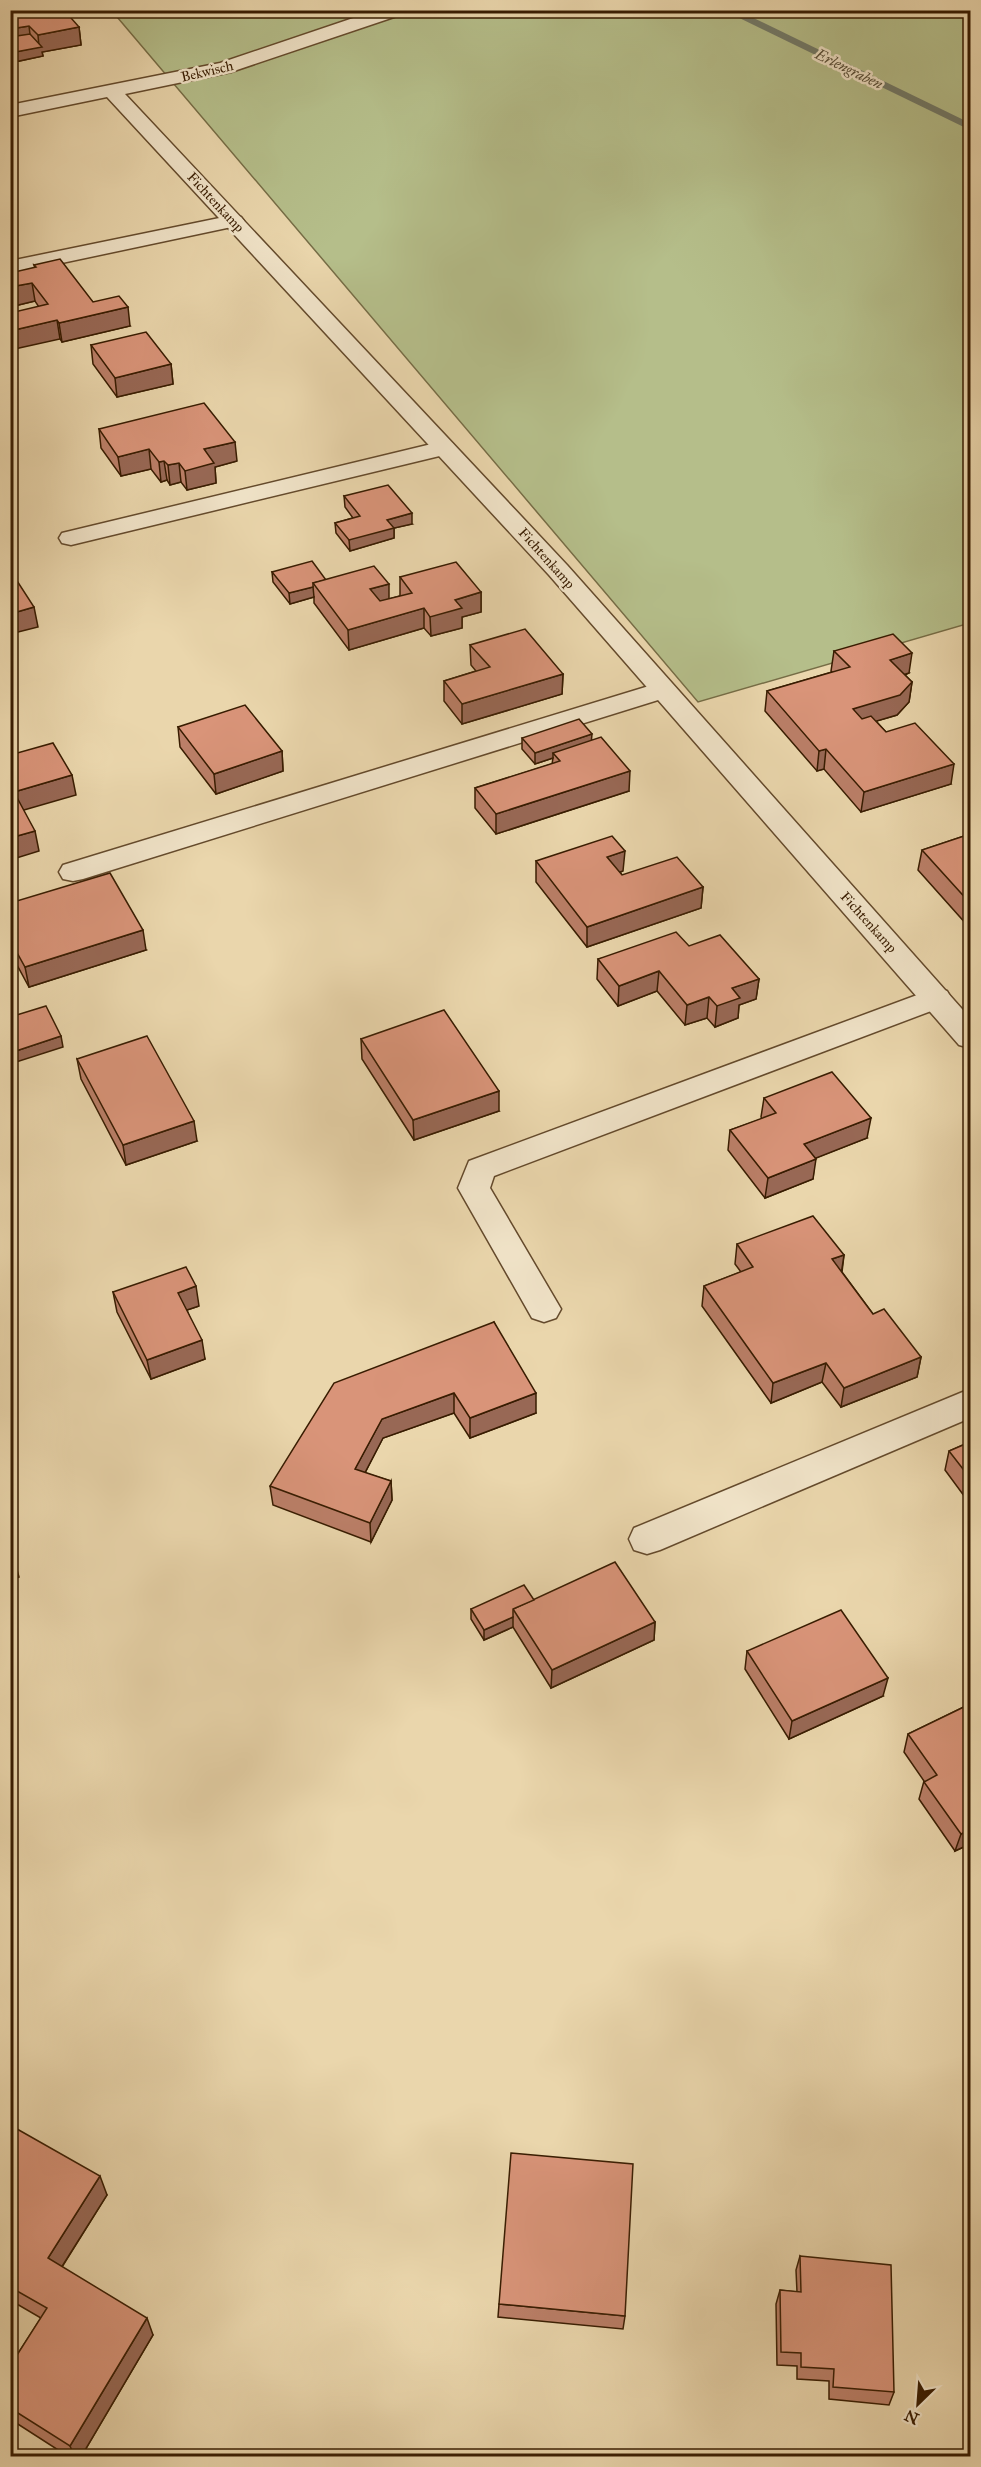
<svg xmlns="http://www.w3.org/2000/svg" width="981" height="2467" viewBox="0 0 981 2467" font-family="'IM FELL Great Primer',serif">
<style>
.green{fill:#b5be8a;stroke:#766d46;stroke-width:1.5}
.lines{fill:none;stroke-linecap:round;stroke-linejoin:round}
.stream{fill:#727a69;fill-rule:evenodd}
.lane-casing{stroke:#644a2c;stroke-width:3}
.street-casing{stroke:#644a2c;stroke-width:3}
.lane{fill:#f1e4c9;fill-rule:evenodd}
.street{fill:#f1e4c9;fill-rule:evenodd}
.wall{fill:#bb7f68;stroke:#381c01;stroke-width:1.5}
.shaded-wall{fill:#986855;stroke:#381c01;stroke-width:1.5}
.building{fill:#d99479;stroke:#381c01;stroke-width:1.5}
.labels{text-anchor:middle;stroke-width:5;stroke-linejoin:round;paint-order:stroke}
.far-street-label{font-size:14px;fill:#381c01;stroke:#f1e4c9}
.far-water-label{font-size:15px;font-style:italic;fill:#554b35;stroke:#f1e4c9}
</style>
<rect width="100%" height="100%" fill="#ead6ac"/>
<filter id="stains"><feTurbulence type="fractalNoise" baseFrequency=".00333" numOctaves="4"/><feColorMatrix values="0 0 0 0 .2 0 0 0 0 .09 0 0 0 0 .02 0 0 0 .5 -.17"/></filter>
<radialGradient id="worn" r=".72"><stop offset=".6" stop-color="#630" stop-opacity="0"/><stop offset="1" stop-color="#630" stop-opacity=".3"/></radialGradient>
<path class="green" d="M112,11H970V623L698,702Z"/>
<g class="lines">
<path class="stream" d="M723,10H737L970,123V130Z"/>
<defs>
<g id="lane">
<path d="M234,215L241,217L244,221L241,225L10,274V261Z"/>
<path d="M444,441L452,443L456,448L452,453L71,545L62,543L59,538L62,533Z"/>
<path d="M662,682L671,684L675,690L671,696L83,879L73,881L63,879L59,872L63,865Z"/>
<path d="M936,988L947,991L951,998L947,1005L494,1176L490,1188L561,1309L556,1318L544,1322L532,1318L458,1188L469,1161Z"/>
<path d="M970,1389V1418L660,1550L647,1554L634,1550L629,1539L634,1528Z"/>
</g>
<path id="street" d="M377,10H406L403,14L231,72L125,94L567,565L970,1018V1048L959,1045L549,575L107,97L10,117V105L220,63Z"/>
</defs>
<use href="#lane" class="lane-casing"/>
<use href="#street" class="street-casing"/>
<use href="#lane" class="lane"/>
<use href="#street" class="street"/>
</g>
<g class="wall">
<path d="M10,10L79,27L81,45L42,52L43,56L10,63Z"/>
<path d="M34,265L93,302L130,326L62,342L35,301L10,307L35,268Z"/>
<path d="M91,345L171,364L173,384L117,397L93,364Z"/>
<path d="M99,429L237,461L215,467L216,483L187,490L181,482L170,485L167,480L161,482L151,469L121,476L101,448Z"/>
<path d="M344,496L412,524L394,528V538L350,551L336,533L335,523L353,518L345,507Z"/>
<path d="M272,572L326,580L389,599L400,596V577L481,592V612L462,617V628L431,636L424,628L349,650L314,603V597L290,604L273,582Z"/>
<path d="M470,645L563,674L562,694L462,724L444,701V681L476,671L471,665Z"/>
<path d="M834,651L909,673L905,675L912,682L909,702L897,715L876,721L886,732L951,784L861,812L824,769L817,771L765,711L767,691L832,672L831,671Z"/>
<path d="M178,727L282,751L283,771L216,794L180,747Z"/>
<path d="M522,738L592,740L629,791L496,834L475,808V788L552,764L553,758L535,764L522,749Z"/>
<path d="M970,834V925L968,926L918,870L922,850Z"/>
<path d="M536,861L623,871L620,872L622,875L703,887L701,908L587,947L536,882Z"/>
<path d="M10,903L146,950L29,987L10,952Z"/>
<path d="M689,946L759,979L756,999L739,1005L738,1018L715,1027L707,1018L685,1025L657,991L618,1006L597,979L598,959Z"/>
<path d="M361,1039L499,1111L414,1140L362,1059Z"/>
<path d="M77,1059L197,1141L126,1165L81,1079Z"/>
<path d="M764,1098L867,1138L815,1158L813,1179L765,1198L728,1150L730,1130L762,1119L761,1117Z"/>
<path d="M737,1244L844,1255L842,1272L873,1314L921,1357L917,1377L841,1407L822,1382L771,1403L702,1306L704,1286L741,1272L735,1264Z"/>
<path d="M113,1292L199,1306L187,1310L205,1359L151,1379L117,1312Z"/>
<path d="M494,1322L536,1413L470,1438L454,1413L383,1438L365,1473L391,1481L392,1500L371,1542L273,1505L270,1486Z"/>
<path d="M970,1442V1504L945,1470L949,1451Z"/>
<path d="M534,1600L655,1622L654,1640L551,1688L513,1627L484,1640L471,1619V1609Z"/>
<path d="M747,1651L883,1696L789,1739L745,1669Z"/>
<path d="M970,1704V1844L955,1851L919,1799L924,1781L904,1752L908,1734Z"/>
<path d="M10,2125L107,2195L62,2267L153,2335L81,2457H69L10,2419V2366L41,2318L10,2300Z"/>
<path d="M800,2256L894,2392L889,2405L829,2399V2381L797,2379V2366L777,2365L776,2304L780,2290L797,2292L796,2270Z"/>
<path d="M499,2304L625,2316L623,2329L498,2317Z"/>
</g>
<g class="shaded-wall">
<path d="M29,26L31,43L10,47V29Z"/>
<path d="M79,27L81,45L42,52L43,56L10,63V53L39,47L38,35Z"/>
<path d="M32,283L35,301L10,307V287Z"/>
<path d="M128,307L130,326L62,342L59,323Z"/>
<path d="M57,320L60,339L10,350V331Z"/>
<path d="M171,364L173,384L117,397L115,378Z"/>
<path d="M235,442L237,461L215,467L216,483L187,490L185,471L204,449Z"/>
<path d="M149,449L151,469L121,476L118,457Z"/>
<path d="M164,461L167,480L161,482L159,462Z"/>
<path d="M179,463L181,482L170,485L168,465Z"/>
<path d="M412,513V524L394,528V538L350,551L349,540L387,520Z"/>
<path d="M389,584V604L371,609L370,589Z"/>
<path d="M313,587L314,597L290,604L289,593Z"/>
<path d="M481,592V612L462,617V628L431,636L430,617L455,600Z"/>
<path d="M34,607L38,627L10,634V614Z"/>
<path d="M424,608V628L349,650L348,630Z"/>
<path d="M912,653L909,673L887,680L890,660Z"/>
<path d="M563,674L562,694L462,724V704Z"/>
<path d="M912,682L909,702L897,715L850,729L853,709Z"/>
<path d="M592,734L591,745L553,753V758L535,764V753Z"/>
<path d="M826,749L824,769L817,771L819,751Z"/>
<path d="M282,751L283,771L216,794L214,774Z"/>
<path d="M954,764L951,784L861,812L864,792Z"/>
<path d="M630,771L629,791L496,834V814Z"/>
<path d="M72,775L76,795L17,812L14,792Z"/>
<path d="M35,831L39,851L10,860V838Z"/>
<path d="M625,851L623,871L606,877L607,857Z"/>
<path d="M703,887L701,908L587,947V927Z"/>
<path d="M143,930L146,950L29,987L25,967Z"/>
<path d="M659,971L657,991L618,1006L619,986Z"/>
<path d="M759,979L756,999L739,1005L738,1018L715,1027L717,1006L732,988Z"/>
<path d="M709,997L707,1018L685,1025L687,1005Z"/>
<path d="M61,1036L63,1047L10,1064V1053Z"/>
<path d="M499,1091V1111L414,1140L413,1120Z"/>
<path d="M871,1118L867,1138L801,1164L804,1144Z"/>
<path d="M194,1121L197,1141L126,1165L123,1145Z"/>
<path d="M816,1159L813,1179L765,1198L768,1178Z"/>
<path d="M844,1255L841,1275L832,1259Z"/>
<path d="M196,1286L199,1306L181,1312L178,1293Z"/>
<path d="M202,1340L205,1359L151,1379L147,1360Z"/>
<path d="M921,1357L917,1377L841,1407L844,1388Z"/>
<path d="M826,1363L822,1382L771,1403L773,1383Z"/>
<path d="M454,1393V1413L383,1438L357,1488L355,1469L382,1419Z"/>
<path d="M536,1393V1413L470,1438V1418Z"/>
<path d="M391,1481L392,1500L371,1542L370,1523Z"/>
<path d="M14,1559L19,1577L10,1581V1560Z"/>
<path d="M513,1617V1627L484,1640V1630Z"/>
<path d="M655,1622L654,1640L551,1688L552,1670Z"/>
<path d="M888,1678L883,1696L789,1739L792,1721Z"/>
<path d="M970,1830V1844L955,1851L961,1834Z"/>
<path d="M100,2176L107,2195L56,2276L48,2258Z"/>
<path d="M147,2318L153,2335L81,2457H75L70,2446Z"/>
</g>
<g class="building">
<path d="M10,10H64L79,27L38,35L29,26L10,29Z"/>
<path d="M30,34L42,47L10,53V37Z"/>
<path d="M60,259L93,302L119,296L128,307L59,323L57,320L10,331V313L48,304L32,283L10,287V273L36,267L34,265Z"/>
<path d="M146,332L171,364L115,378L91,345Z"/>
<path d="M204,403L235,442L204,449L214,463L185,471L179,463L168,465L164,461L159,462L149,449L118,457L99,429Z"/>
<path d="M388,485L412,513L387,520L394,528L349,540L335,523L360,516L344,496Z"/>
<path d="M312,561L326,580L313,583V587L289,593L272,572Z"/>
<path d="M456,562L481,592L455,600L462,608L430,617L424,608L348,630L313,583L374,566L389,584L370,589L380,601L412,593L400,577Z"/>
<path d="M10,570L34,607L10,614Z"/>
<path d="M525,629L563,674L462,704L444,681L490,667L470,645Z"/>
<path d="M893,634L912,653L890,660L912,682L900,695L853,709L862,719L871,716L886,732L915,723L954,764L864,792L826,749L819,751L767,691L850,667L834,651Z"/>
<path d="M245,705L282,751L214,774L178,727Z"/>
<path d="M579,719L592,734L535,753L522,738Z"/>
<path d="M601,737L630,771L496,814L475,788L560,761L553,753Z"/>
<path d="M53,743L72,775L14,792L35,831L10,838V755Z"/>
<path d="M970,834V903L922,850Z"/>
<path d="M612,836L625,851L607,857L622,875L677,857L703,887L587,927L536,861Z"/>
<path d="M110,873L143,930L25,967L10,940V903Z"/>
<path d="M676,932L689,946L720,935L759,979L732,988L740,998L717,1006L709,997L687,1005L659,971L619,986L598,959Z"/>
<path d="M46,1006L61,1036L10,1053V1017Z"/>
<path d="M444,1010L499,1091L413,1120L361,1039Z"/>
<path d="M147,1036L194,1121L123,1145L77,1059Z"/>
<path d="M832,1072L871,1118L804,1144L816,1159L768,1178L730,1130L776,1113L764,1098Z"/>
<path d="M813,1216L844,1255L832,1259L873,1314L884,1309L921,1357L844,1388L826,1363L773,1383L704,1286L753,1267L737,1244Z"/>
<path d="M186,1267L196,1286L178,1293L202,1340L147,1360L113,1292Z"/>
<path d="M494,1322L536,1393L470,1418L454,1393L382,1419L355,1469L391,1481L370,1523L270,1486L334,1383Z"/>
<path d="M970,1442V1478L949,1451Z"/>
<path d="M10,1553L14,1559L10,1560Z"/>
<path d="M615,1562L655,1622L552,1670L513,1609Z"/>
<path d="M524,1585L534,1600L513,1609V1617L484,1630L471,1609Z"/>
<path d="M841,1610L888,1678L792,1721L747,1651Z"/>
<path d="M970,1704V1830L961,1834L924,1782L937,1775L908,1734Z"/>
<path d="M10,2125L100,2176L48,2258L147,2318L70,2446L10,2408V2366L47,2308L10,2287Z"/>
<path d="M511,2153L633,2164L625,2316L499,2304Z"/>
<path d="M800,2256L891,2265L894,2392L833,2387L834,2369L801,2367V2353L781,2352L780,2290L801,2292Z"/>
</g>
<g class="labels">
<g class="far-street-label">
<text transform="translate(207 71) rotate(-13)" y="5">Bekwisch</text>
<text transform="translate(216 202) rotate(47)" y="5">Fichtenkamp</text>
<text transform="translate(547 558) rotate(48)" y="5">Fichtenkamp</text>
<text transform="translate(869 922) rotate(48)" y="5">Fichtenkamp</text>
</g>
<g class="far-water-label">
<text transform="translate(849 69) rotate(26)" y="5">Erlengraben</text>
</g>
</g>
<rect width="981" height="2467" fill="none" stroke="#ead6ac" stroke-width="36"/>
<rect x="12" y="12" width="957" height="2443" fill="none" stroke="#381c01" stroke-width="3"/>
<rect x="18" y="18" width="945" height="2431" fill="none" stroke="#381c01" stroke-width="1.5"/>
<g transform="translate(918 2404) rotate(205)" stroke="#f1e4c9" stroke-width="4.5" paint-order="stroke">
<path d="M0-4.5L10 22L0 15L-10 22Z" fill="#381c01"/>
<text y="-9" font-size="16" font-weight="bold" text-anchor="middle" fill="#381c01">N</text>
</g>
<rect width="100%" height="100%" filter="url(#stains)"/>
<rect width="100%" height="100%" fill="url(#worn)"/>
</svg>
